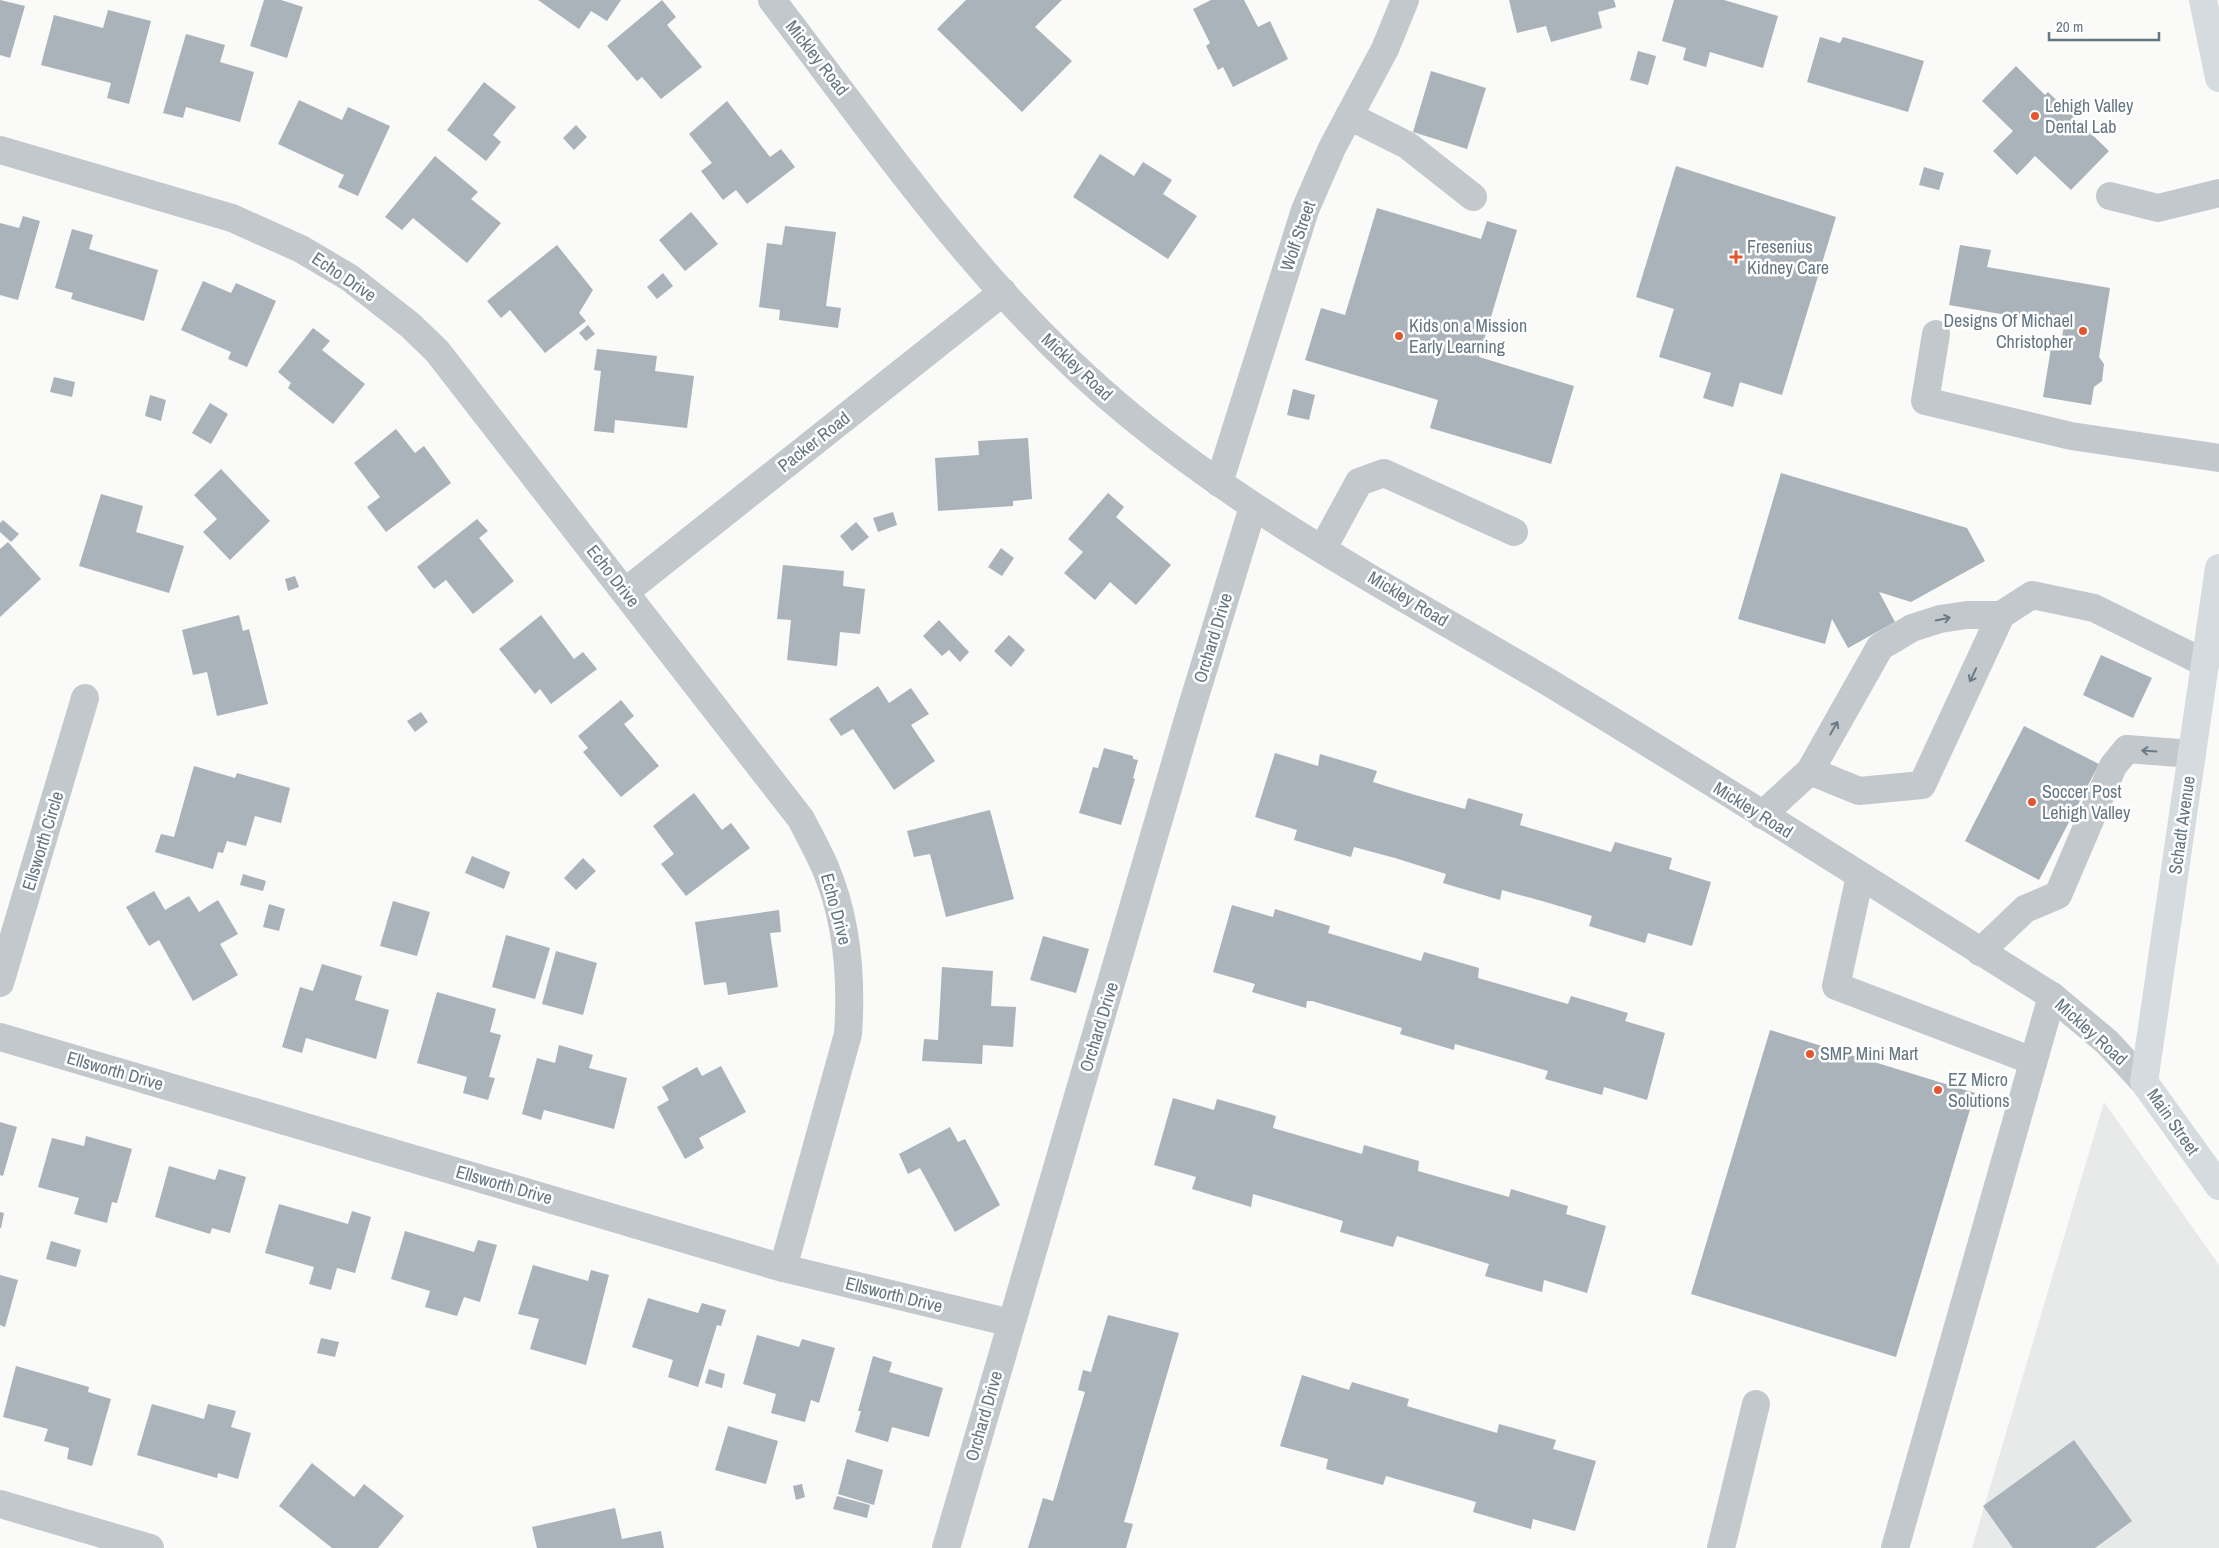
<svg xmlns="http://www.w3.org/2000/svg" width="2219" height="1548" viewBox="0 0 2219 1548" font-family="'Archivo Narrow',sans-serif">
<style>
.built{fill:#e8e9e9}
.building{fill:#aab3b9}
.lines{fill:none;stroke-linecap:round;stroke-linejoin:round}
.minor{stroke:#c3c8cc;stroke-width:28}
.major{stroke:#d6dbdf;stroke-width:28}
.oneway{stroke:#6a7a87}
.poi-dot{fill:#e4572e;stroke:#fff;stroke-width:2}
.labels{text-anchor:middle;stroke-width:5;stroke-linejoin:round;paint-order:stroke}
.street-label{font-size:18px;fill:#657683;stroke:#fff}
.poi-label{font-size:18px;fill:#657683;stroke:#fff;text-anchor:start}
</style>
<rect width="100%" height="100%" fill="#fafaf8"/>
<path class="built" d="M2104,1102L2219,1265V1548H1972Z"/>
<g class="building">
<path d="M0,0L25,6L10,58L0,55Z"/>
<path d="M264,0H281L303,7L287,58L250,46Z"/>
<path d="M538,0H621L607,21L591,11L579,29Z"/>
<path d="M662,0L676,17L667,25L702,67L661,99L642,77L637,81L607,46Z"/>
<path d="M966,0H1062L1035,27L1072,61L1022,112L937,29Z"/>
<path d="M1211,0H1244L1258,27L1270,21L1288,59L1233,87L1223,67L1218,70L1206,46L1210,43L1193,9Z"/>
<path d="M1509,0H1614L1616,7L1598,12L1602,28L1551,42L1546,26L1517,33Z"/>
<path d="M1674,0H1724L1778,16L1763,68L1710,52L1706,67L1683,60L1686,48L1662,41Z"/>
<path d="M108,10L151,21L129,104L107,98L111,83L41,65L54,15L103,28Z"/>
<path d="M186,34L225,45L220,62L254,72L240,122L186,107L183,118L163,113Z"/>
<path d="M1820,37L1840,43L1843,37L1924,61L1908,112L1807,82Z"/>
<path d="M1638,51L1656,56L1648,85L1630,80Z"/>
<path d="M2016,66L2045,95L2048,92L2109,151L2071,190L2035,156L2017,175L1993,151L2013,131L1982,101Z"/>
<path d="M1431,71L1486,88L1467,149L1413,132Z"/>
<path d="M484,82L516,107L493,135L501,142L486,161L447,130Z"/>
<path d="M299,100L342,120L348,107L390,126L358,196L338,187L344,175L278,144Z"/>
<path d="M727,101L770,157L781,149L795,167L747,204L736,190L723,200L701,171L712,163L689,134Z"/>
<path d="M576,125L587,137L574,150L563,138Z"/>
<path d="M1100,154L1134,176L1143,162L1172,180L1163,194L1197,216L1168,259L1073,197Z"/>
<path d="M435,156L478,192L471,199L501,223L467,263L413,218L402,230L385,217Z"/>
<path d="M1676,166L1836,217L1782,395L1740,382L1733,407L1703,398L1711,373L1659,357L1674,309L1636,297Z"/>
<path d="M1924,167L1944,173L1939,190L1919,185Z"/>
<path d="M1377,208L1481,239L1487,221L1517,230L1479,357L1574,386L1551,464L1430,428L1438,400L1305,360L1321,308L1345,315Z"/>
<path d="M691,212L718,244L685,271L659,240Z"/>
<path d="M23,216L40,221L18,300L0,295V223L19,228Z"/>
<path d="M785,226L836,232L826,306L841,308L838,328L779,320L780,310L759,307L767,243L782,245Z"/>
<path d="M72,229L93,235L89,249L158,270L144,321L71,299L73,293L55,288Z"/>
<path d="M557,245L593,290L579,313L586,321L545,353L510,310L501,318L487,301Z"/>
<path d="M1960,245L1991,250L1987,267L2110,288L2099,357L2104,364L2102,381L2094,387L2091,405L2043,397L2053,336L2062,338L2064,325L1949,305Z"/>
<path d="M663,273L673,286L657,299L647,287Z"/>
<path d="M203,281L231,293L236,283L276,301L247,367L228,359L231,352L181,330Z"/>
<path d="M588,325L595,334L586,341L579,333Z"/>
<path d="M313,328L330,341L322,350L365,384L333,424L288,388L291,383L278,372Z"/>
<path d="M597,349L657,356L655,371L694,376L687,428L615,420L614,433L594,431L601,371L594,370Z"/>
<path d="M54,377L75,382L72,397L50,392Z"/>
<path d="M1293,389L1315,395L1309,420L1287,415Z"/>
<path d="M150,395L166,400L161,421L145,416Z"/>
<path d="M210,403L228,414L211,444L192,433Z"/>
<path d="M396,429L415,453L424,446L451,483L386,532L367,507L380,497L354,463Z"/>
<path d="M1028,438L1032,499L1013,501V506L938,511L935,458L979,455L978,441Z"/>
<path d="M221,469L270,521L230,560L203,532L217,519L194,495Z"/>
<path d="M1781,473L1967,528L1985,561L1911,602L1879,592L1895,622L1848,648L1832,619L1825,644L1738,619Z"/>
<path d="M1108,493L1124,507L1116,517L1171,565L1136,605L1110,582L1095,600L1064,573L1083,552L1068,539Z"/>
<path d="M101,494L143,506L136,532L184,546L169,593L79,566Z"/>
<path d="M893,512L897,525L878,532L873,518Z"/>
<path d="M477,519L488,531L479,538L514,581L473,614L446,580L434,589L417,567Z"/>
<path d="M3,520L19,534L11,542L0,532V523Z"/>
<path d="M856,522L869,537L852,551L840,536Z"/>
<path d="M8,542L41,579L0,617V549Z"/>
<path d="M1001,548L1014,558L1002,576L988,567Z"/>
<path d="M783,565L844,571L843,586L865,589L860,634L840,632L837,666L787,660L791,620L777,619Z"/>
<path d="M295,576L299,587L288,591L285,579Z"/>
<path d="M239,615L243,631L249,629L268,704L217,716L207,672L193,675L182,630Z"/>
<path d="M541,615L574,659L583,652L597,669L551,704L540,689L535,694L499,649Z"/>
<path d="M939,620L969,652L960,662L949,650L942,656L923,636Z"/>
<path d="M1009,635L1025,650L1011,667L994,651Z"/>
<path d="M2101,655L2152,678L2133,718L2083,695Z"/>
<path d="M878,686L889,703L911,688L929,714L911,725L935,761L894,790L853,729L841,736L829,719Z"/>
<path d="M621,700L634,716L624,724L659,766L621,797L583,752L588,748L578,736Z"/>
<path d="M421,712L428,722L415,732L407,721Z"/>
<path d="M2024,726L2099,764L2039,880L1965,841Z"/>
<path d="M1104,748L1133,756V759L1138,760L1133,778L1135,779L1121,825L1079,813L1093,767L1098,768Z"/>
<path d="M1275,753L1318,766L1320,754L1377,771L1373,782L1415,795L1465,809L1468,798L1523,814L1520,825L1611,852L1615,842L1672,858L1669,869L1711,882L1692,946L1648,933L1645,943L1589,926L1592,916L1549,903L1502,890L1500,900L1443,883L1446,874L1395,858L1354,847L1351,857L1294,840L1297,830L1255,817Z"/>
<path d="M194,766L235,778L237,773L290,788L281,823L255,816L246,846L227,841L223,853L218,852L213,869L155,852L161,834L174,837Z"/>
<path d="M694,793L722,830L731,823L750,848L686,896L661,864L674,854L653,826Z"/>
<path d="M990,810L1014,899L946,917L930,854L914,857L907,831Z"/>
<path d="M472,856L510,872L504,889L465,873Z"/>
<path d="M583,858L596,871L576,890L564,878Z"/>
<path d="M243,874L266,881L263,891L240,885Z"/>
<path d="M154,891L165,910L189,896L199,912L218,900L238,934L220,944L238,975L193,1001L159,940L149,946L126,907Z"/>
<path d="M393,901L430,912L417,956L380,946Z"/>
<path d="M269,904L285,909L279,931L263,927Z"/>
<path d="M1232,905L1273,917L1275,909L1330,926L1328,933L1421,961L1424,952L1479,968L1478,978L1568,1004L1571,996L1628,1013L1625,1021L1665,1033L1647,1100L1604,1087L1602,1095L1545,1079L1548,1071L1455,1044L1454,1050L1400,1034L1402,1028L1312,1001H1307L1306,1008L1252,992L1255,984L1213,972Z"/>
<path d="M779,910L781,932L770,933L778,987L728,995L726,982L704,985L695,922Z"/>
<path d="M506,935L550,948L535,999L492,987Z"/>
<path d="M1043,936L1089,949L1076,993L1030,980Z"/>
<path d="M556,951L597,963L583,1015L542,1004Z"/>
<path d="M322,964L362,976L355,1000L389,1010L376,1059L306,1038L302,1053L282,1047L300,987L313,991Z"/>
<path d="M942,967L993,971L991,1006L1016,1007L1013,1047L983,1045L982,1064L922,1061L924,1039L938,1040Z"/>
<path d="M437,992L496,1009L490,1032L501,1035L489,1077L495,1078L488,1100L463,1093L467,1077L417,1063Z"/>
<path d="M1770,1030L1975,1093L1896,1357L1691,1294Z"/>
<path d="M559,1045L593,1055L589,1068L627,1078L614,1129L544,1110L541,1120L522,1114L537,1058L555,1063Z"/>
<path d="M721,1066L746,1112L699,1138L704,1148L685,1159L657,1107L669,1100L662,1087L697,1067L702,1076Z"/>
<path d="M1173,1098L1214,1110L1217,1099L1276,1116L1273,1128L1362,1154L1364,1145L1419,1161L1418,1171L1509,1197L1511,1189L1568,1206L1566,1214L1606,1226L1587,1293L1544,1280L1542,1292L1485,1276L1489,1264L1397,1236L1393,1247L1340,1232L1343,1221L1253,1194L1251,1207L1192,1189L1196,1177L1154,1165Z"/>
<path d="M0,1122L17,1127L3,1176L0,1175Z"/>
<path d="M950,1127L958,1142L965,1139L1000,1205L955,1232L920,1168L908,1174L899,1154Z"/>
<path d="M86,1136L132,1149L117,1203L112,1202L107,1223L74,1214L79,1198L38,1187L52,1138L84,1146Z"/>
<path d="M169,1166L215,1180L219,1169L246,1177L230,1233L212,1228L210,1234L155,1217Z"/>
<path d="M279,1204L348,1224L352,1211L371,1217L355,1273L337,1268L331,1290L309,1284L314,1267L265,1253Z"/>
<path d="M0,1212L4,1213L1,1228H0Z"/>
<path d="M405,1231L474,1252L478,1240L497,1245L480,1302L464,1297L457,1316L425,1307L430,1291L391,1279Z"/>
<path d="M51,1241L81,1250L76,1267L46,1259Z"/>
<path d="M533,1265L588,1281L591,1270L609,1275L586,1365L530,1349L539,1319L518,1314Z"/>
<path d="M0,1275L18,1280L5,1327L0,1325Z"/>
<path d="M648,1298L698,1313L702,1303L726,1310L721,1326L717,1325L698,1387L668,1377L673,1360L632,1347Z"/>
<path d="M1108,1315L1179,1333L1124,1522L1133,1524L1126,1548H1028L1043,1498L1053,1501L1085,1392L1078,1390L1083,1370L1091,1372Z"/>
<path d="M757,1335L799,1347L802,1339L835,1348L819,1403L811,1400L805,1422L771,1413L776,1394L743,1384Z"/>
<path d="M321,1338L339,1342L335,1357L317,1353Z"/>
<path d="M873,1356L892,1362L889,1372L943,1388L929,1437L892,1427L888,1442L855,1432L861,1411H858Z"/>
<path d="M16,1366L89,1387L88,1392L111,1399L92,1466L67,1459L69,1448L44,1441L48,1429L3,1417Z"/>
<path d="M709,1369L725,1374L722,1388L705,1383Z"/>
<path d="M1302,1375L1349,1390L1352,1382L1409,1399L1407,1406L1497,1433L1499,1424L1556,1440L1553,1449L1596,1461L1575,1531L1533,1519L1531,1529L1473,1512L1476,1502L1386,1476L1383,1485L1326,1469L1328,1459L1280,1446Z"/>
<path d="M152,1404L204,1419L208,1404L236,1411L231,1427L251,1433L238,1479L218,1473L217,1478L137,1455Z"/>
<path d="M728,1426L778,1441L766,1484L715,1470Z"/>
<path d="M2074,1440L2132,1521L2095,1548H2013L1983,1506Z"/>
<path d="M847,1459L883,1470L874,1505L838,1494Z"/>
<path d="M312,1463L354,1497L364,1484L404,1516L378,1548H332L279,1506Z"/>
<path d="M802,1484L805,1497L796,1500L793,1486Z"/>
<path d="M837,1496L870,1505L867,1518L833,1509Z"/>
<path d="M615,1508L622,1539L661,1531L664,1548H537L532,1527Z"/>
</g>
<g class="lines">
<g class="minor">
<path d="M772,0C883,145 989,301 1132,417C1263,525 1417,603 1563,691C1727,790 1889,894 2052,996L2107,1042L2144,1082"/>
<path d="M1349,116L1407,145L1473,197"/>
<path d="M0,150L232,218L301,249L350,278L410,325L437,351L801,819C809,835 818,851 825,867C847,919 852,978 848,1034L783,1268"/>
<path d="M2110,196L2158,208L2219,193"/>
<path d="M1936,334L1925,401L2071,436L2219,458"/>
<path d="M1219,483L1305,210L1332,148L1385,49L1405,0"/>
<path d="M1323,548L1359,482L1384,473L1514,532"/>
<path d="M625,592L1003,292"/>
<path d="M1810,771L1880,647L1912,628L1940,619L1967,615H2001L2032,595L2094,608L2205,663"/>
<path d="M1762,815L1810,771L1859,791L1922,785L2001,615"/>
<path d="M1860,876L1836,986L2033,1061"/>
<path d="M1980,952L2025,909L2058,895L2113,766L2127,749L2192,754"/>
<path d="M0,983L85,698"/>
<path d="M0,1037L783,1268L1011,1323"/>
<path d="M0,1504L150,1548"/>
<path d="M946,1548L1189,716L1253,507"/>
<path d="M1721,1548L1756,1404"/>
<path d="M1895,1548L2052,996"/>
</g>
<g class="major">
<path d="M2203,0L2219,78"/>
<path d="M2219,568L2144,1082L2219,1186"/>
</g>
</g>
<defs><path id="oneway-shaft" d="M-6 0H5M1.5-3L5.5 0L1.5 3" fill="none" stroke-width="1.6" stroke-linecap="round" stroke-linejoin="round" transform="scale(1.25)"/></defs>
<g class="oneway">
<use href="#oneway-shaft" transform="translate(1943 619) rotate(-11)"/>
<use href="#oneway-shaft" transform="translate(1973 675) rotate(115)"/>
<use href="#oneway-shaft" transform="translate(1834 728) rotate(-60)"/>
<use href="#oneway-shaft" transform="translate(2149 751) rotate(-176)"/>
</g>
<g class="poi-dot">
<circle cx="2035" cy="116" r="5"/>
<path d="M1733.5 249.5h5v5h5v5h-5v5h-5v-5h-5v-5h5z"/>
<circle cx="2083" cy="331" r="5"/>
<circle cx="1399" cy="336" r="5"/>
<circle cx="2032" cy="802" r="5"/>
<circle cx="1810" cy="1054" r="5"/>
<circle cx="1938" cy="1090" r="5"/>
</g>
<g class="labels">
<g class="street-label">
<text transform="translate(817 58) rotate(52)" y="6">Mickley Road</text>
<text transform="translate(1298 236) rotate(-71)" y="6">Wolf Street</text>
<text transform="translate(344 277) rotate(34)" y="6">Echo Drive</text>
<text transform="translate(1077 367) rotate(43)" y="6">Mickley Road</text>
<text transform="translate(814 442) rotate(-38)" y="6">Packer Road</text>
<text transform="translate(613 576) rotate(52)" y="6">Echo Drive</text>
<text transform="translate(1408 599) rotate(31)" y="6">Mickley Road</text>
<text transform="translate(1213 638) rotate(-73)" y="6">Orchard Drive</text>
<text transform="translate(1753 810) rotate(32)" y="6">Mickley Road</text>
<text transform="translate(2182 825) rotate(-82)" y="6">Schadt Avenue</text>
<text transform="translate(43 841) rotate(-73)" y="6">Ellsworth Circle</text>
<text transform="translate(836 909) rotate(75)" y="6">Echo Drive</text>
<text transform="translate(1099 1027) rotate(-73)" y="6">Orchard Drive</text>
<text transform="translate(2091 1032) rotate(42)" y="6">Mickley Road</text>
<text transform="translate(115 1071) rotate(16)" y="6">Ellsworth Drive</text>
<text transform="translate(2173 1122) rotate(55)" y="6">Main Street</text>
<text transform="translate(504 1185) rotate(16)" y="6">Ellsworth Drive</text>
<text transform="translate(894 1295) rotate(14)" y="6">Ellsworth Drive</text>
<text transform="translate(984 1416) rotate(-74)" y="6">Orchard Drive</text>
</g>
<g class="poi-label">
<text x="2045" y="112">Lehigh Valley<tspan x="2045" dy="21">Dental Lab</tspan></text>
<text x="1747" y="253">Fresenius<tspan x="1747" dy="21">Kidney Care</tspan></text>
<text x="2073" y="327" text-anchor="end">Designs Of Michael<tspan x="2073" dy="21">Christopher</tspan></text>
<text x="1409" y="332">Kids on a Mission<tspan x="1409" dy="21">Early Learning</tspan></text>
<text x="2042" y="798">Soccer Post<tspan x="2042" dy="21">Lehigh Valley</tspan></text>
<text x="1820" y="1060">SMP Mini Mart</text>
<text x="1948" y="1086">EZ Micro<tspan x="1948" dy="21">Solutions</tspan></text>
</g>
</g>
<path d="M2049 32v8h110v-8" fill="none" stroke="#657683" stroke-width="2.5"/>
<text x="2056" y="32" font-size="15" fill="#657683" stroke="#ffffff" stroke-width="4" paint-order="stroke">20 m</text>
</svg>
